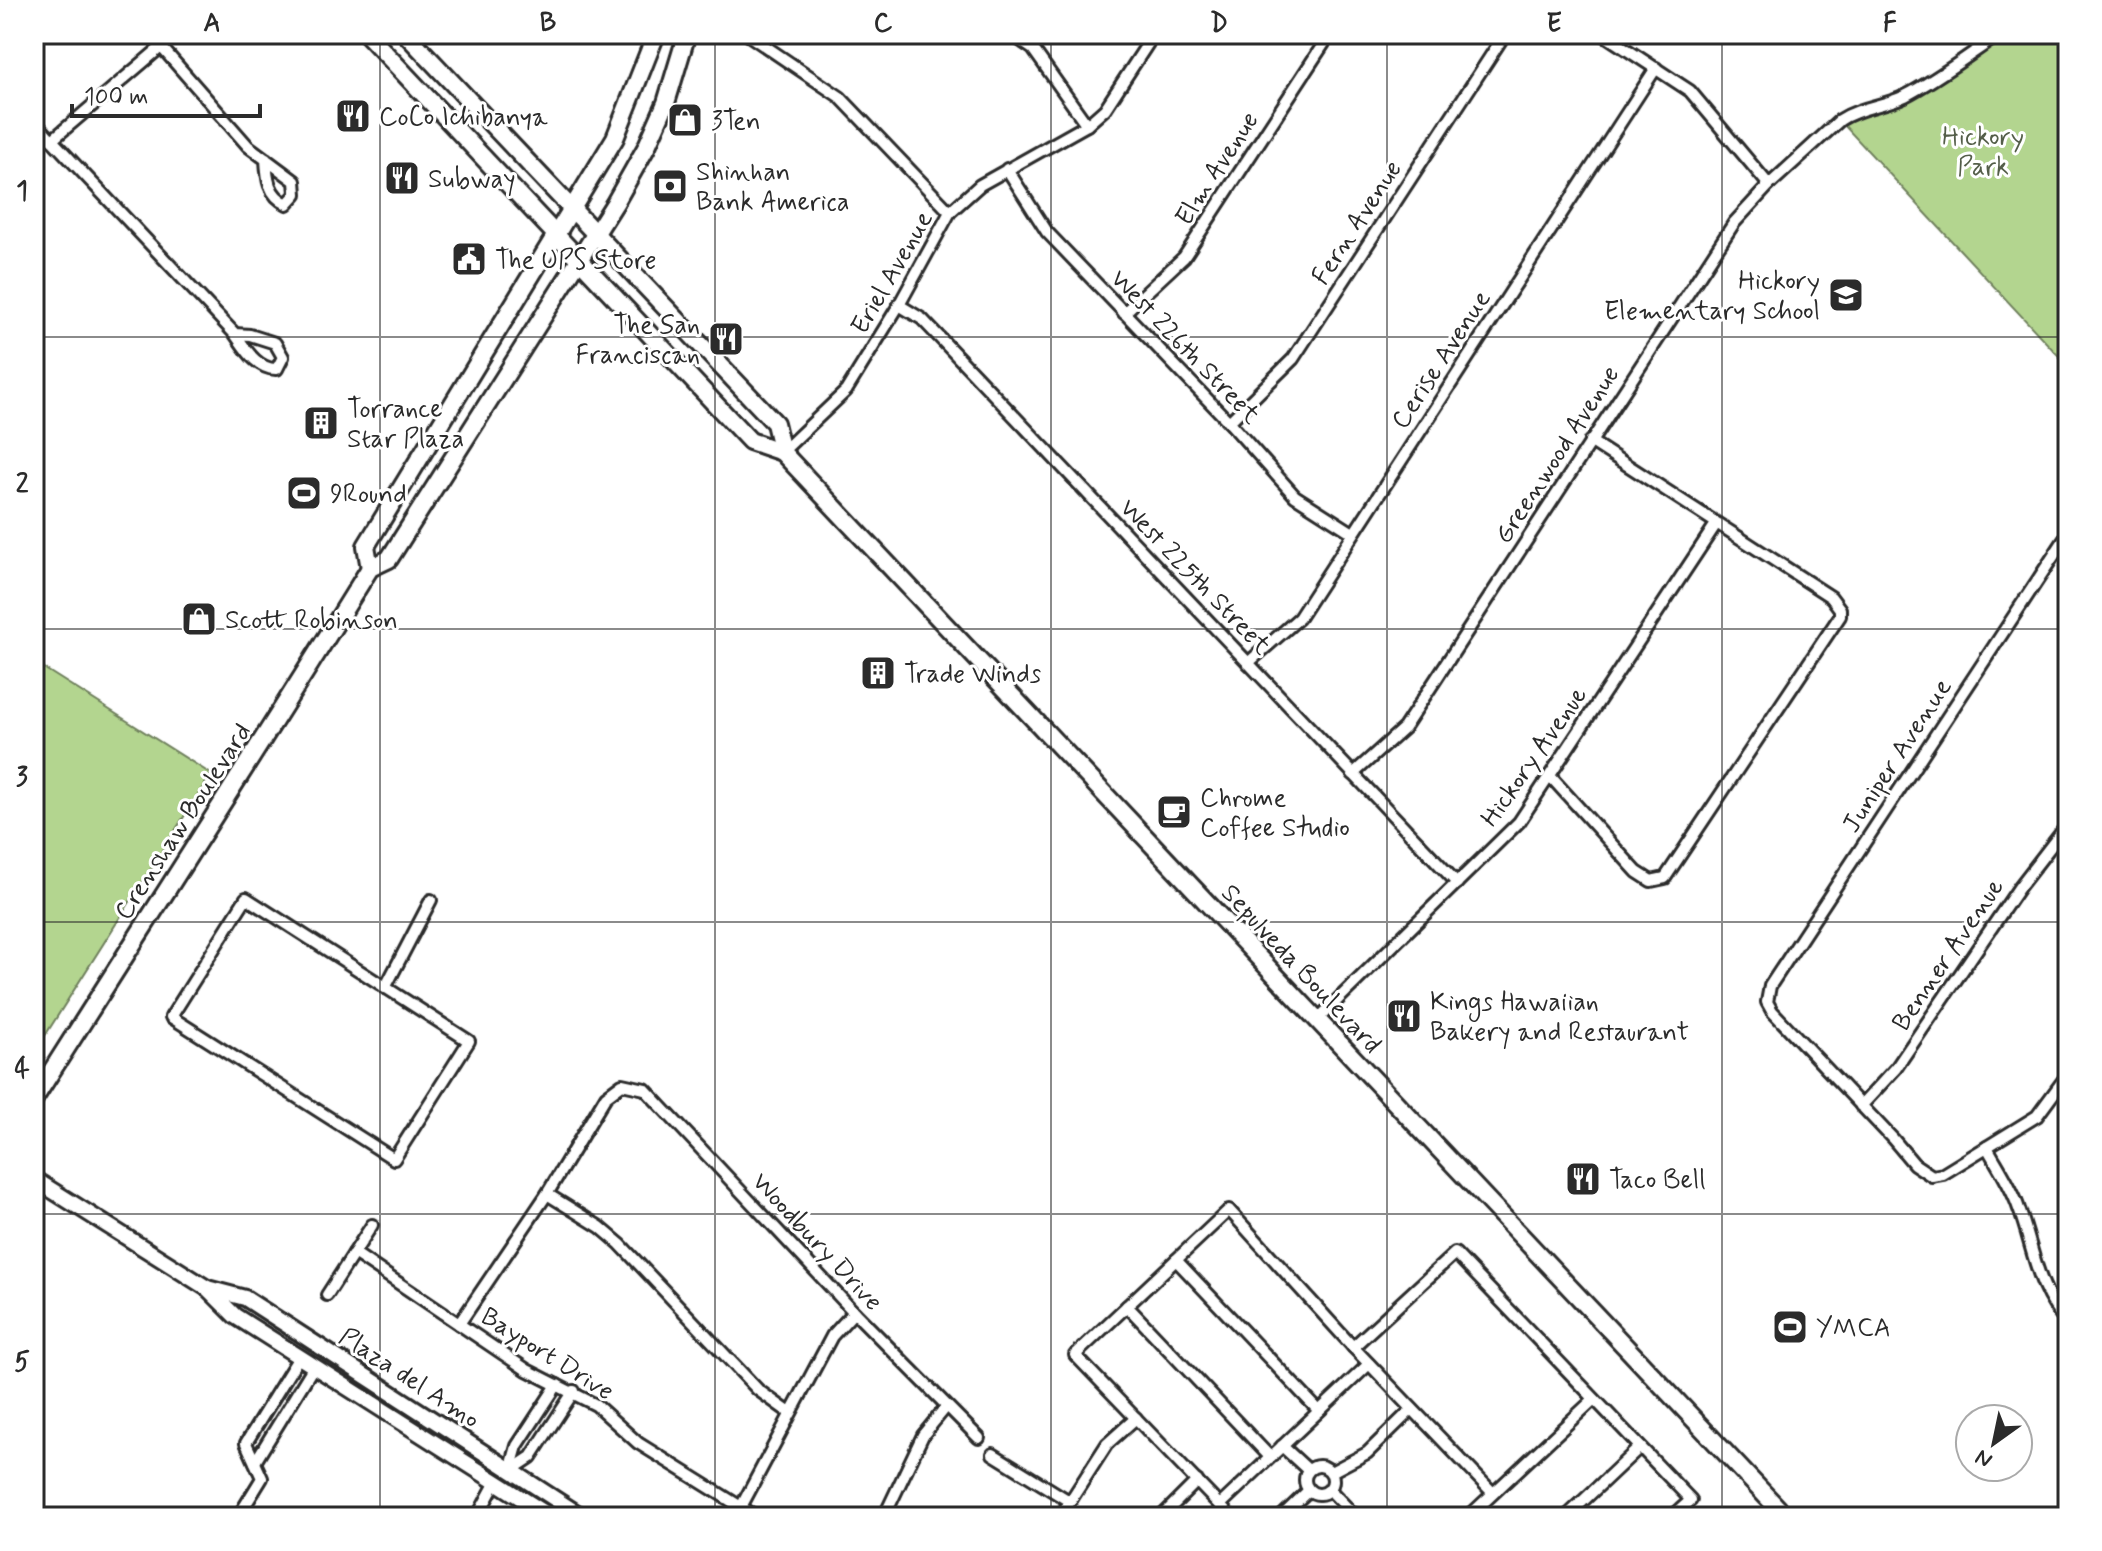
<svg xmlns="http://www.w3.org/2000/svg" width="2102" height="1551" viewBox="0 0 2102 1551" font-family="Mynerve,sans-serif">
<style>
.green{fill:#b3d58f;stroke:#6f805d;stroke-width:2}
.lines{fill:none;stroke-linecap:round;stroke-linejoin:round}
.minor-casing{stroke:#2b2b2b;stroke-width:16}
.secondary-casing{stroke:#2b2b2b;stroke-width:20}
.primary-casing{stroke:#2b2b2b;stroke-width:22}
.minor{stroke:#fff;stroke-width:10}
.secondary{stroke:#fff;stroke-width:14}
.primary{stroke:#fff;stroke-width:16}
.grid{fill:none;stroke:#2b2b2b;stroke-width:2;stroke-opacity:0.55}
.labels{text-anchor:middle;stroke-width:6;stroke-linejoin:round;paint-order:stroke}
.poi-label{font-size:26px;fill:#2b2b2b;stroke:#fff;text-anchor:start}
.park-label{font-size:26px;fill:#545e49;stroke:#fff}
.street-label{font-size:26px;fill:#2b2b2b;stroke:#fff}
.neatline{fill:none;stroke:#2b2b2b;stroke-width:3}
.grid-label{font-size:26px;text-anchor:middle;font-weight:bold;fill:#2b2b2b}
</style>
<rect width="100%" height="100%" fill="#fff"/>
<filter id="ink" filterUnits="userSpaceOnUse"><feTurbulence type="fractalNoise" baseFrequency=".0125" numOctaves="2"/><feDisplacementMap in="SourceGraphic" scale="16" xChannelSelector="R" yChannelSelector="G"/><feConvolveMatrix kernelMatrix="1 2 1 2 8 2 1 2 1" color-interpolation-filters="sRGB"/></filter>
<g filter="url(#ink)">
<g class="green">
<path d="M2003,34H2068V366L1841,122L1886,104Z"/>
<path d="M34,662L211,774L34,1053Z"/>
</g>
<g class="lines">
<defs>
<g id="minor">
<path d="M150,34L248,146L295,181L296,194L287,204C268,195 267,178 266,159"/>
<path d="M747,34L840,97L950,212"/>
<path d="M1011,34L1033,49L1087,125"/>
<path d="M1603,34L1690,91L1769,185"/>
<path d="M34,121L235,334C245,348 257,370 277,369L283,357L275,343L250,335L235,334"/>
<path d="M52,140L161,47"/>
<path d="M1007,169L1047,232L1229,422L1295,496L1353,533"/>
<path d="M899,305L922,319L1457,883"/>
<path d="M1124,313L1184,257L1330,34"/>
<path d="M1229,422L1293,359L1505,34"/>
<path d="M782,452L846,391L899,305L950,212L980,185L1087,125L1105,109L1154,34"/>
<path d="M2068,534L1770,986L1767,1002L1772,1011L1893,1139L1914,1164L1932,1176L1943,1174L2037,1116L2068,1074"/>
<path d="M1248,663L1299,618L1656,68"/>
<path d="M1353,774L1404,728L1734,223L1769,185L1840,120C1860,107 1884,106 1905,96C1938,79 1969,55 2000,34"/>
<path d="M1550,776L1637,872L1651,881L1665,878L1840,616V609L1831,597L1590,441"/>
<path d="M246,898L469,1041L394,1159L171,1017Z"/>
<path d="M385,988L431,900"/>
<path d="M1317,1020L1519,822L1716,524"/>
<path d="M1861,1106L1896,1068L2020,886L2068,824"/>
<path d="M1987,1147C1998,1167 2012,1187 2019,1209C2034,1249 2037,1291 2068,1323"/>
<path d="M547,1194L600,1227L620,1244L758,1390L790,1413"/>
<path d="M354,1253L527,1370L596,1405L638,1443L757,1517"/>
<path d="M1176,1260L1319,1411"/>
<path d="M327,1295L372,1225"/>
<path d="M1127,1306L1270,1457"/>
<path d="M459,1324L547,1194L606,1096L622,1084L645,1089L854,1312L979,1438"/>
<path d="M1353,1347L1455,1253L1691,1500L1672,1517"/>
<path d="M1282,1446L1308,1470"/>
<path d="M993,1454L1069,1501"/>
<path d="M255,1462L314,1366"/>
<circle cx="1319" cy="1480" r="14"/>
<path d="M510,1471L531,1457L574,1391"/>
<path d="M510,1471L517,1446L557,1385"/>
<path d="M1331,1472L1367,1453L1412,1409"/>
<path d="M1330,1490L1356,1517"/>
<path d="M1220,1505L1369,1364"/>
<path d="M741,1507L832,1336L854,1312"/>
<path d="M238,1517L262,1478L246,1443L299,1357"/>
<path d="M477,1517L496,1482"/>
<path d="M884,1517L923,1435L946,1407"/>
<path d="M1060,1517L1107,1444L1136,1418"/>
<path d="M1161,1517L1197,1481"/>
<path d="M1231,1517L1075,1355L1229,1210L1353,1347L1493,1493"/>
<path d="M1281,1517L1309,1490"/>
<path d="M1468,1517L1594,1399"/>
<path d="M1566,1517L1640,1447"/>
</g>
<g id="secondary">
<path d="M34,1179L207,1288L235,1316L551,1517"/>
<path d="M207,1288L245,1298L583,1517"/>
</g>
<g id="primary">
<path d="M367,34L750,441L782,452L1786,1517"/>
<path d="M406,34L775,423L782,452"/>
<path d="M370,568L366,546L615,138L656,34"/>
<path d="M34,1099C146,922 260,746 370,568L389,559L615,203L646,148L666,103L685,40L683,34"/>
</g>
</defs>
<use href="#minor" class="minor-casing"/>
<use href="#secondary" class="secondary-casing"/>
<use href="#primary" class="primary-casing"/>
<use href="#minor" class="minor"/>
<use href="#secondary" class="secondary"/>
<use href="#primary" class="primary"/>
</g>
</g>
<path class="grid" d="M380,34V1517M715,34V1517M1051,34V1517M1387,34V1517M1722,34V1517M34,337H2068M34,629H2068M34,922H2068M34,1214H2068"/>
<defs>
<symbol id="restaurant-square" viewBox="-11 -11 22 22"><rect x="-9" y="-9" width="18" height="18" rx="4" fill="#2b2b2b" stroke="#fff"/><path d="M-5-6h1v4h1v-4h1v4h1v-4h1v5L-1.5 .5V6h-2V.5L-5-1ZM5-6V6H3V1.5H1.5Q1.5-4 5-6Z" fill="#fff"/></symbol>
<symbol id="shop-square" viewBox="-11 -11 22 22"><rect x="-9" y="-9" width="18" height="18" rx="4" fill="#2b2b2b" stroke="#fff"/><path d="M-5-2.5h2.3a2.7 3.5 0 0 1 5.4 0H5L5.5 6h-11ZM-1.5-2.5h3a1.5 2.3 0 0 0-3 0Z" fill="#fff"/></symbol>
<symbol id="bank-square" viewBox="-11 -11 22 22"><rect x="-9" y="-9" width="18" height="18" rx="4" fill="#2b2b2b" stroke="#fff"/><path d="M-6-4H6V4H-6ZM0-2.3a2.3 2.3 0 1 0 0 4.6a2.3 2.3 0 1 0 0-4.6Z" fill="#fff"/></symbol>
<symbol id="civic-square" viewBox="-11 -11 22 22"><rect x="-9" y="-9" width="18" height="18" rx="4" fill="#2b2b2b" stroke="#fff"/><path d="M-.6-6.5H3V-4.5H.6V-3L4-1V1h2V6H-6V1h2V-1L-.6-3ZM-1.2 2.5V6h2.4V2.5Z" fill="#fff"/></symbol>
<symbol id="school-square" viewBox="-11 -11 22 22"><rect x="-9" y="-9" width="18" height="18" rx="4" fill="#2b2b2b" stroke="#fff"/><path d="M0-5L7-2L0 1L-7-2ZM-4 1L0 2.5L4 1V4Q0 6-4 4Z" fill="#fff"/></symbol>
<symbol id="building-square" viewBox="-11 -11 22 22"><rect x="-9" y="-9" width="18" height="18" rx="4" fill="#2b2b2b" stroke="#fff"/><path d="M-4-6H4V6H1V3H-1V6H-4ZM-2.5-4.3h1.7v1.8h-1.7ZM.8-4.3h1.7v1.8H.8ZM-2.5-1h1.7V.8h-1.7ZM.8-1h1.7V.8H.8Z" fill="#fff"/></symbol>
<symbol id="stadium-square" viewBox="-11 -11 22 22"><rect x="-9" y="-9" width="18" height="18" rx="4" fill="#2b2b2b" stroke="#fff"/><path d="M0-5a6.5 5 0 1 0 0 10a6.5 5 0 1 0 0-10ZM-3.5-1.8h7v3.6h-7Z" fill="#fff"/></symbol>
<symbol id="cafe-square" viewBox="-11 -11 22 22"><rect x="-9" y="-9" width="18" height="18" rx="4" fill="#2b2b2b" stroke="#fff"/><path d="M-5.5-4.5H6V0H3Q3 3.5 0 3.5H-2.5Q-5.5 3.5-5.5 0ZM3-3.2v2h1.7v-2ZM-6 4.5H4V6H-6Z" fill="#fff"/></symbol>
</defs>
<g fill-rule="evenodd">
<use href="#restaurant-square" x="333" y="96" width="40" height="40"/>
<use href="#shop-square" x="665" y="100" width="40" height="40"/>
<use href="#restaurant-square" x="382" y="158" width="40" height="40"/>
<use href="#bank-square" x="650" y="166" width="40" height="40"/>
<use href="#civic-square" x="449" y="239" width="40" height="40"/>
<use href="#school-square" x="1826" y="275" width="40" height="40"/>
<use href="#restaurant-square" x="706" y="319" width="40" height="40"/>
<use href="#building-square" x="301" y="403" width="40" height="40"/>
<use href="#stadium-square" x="284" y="473" width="40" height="40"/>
<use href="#shop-square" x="179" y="599" width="40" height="40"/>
<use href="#building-square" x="858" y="653" width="40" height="40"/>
<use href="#cafe-square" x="1154" y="792" width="40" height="40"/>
<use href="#restaurant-square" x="1384" y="996" width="40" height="40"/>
<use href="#restaurant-square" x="1563" y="1159" width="40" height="40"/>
<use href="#stadium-square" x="1770" y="1307" width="40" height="40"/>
</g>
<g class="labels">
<g class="poi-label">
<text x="379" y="125">CoCo Ichibanya</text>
<text x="711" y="129">3Ten</text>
<text x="696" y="180">Shinhan<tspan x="696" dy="30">Bank America</tspan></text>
<text x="428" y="187">Subway</text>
<text x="495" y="268">The UPS Store</text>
<text x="1820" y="289" text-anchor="end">Hickory<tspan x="1820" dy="30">Elementary School</tspan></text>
<text x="700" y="333" text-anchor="end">The San<tspan x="700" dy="30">Franciscan</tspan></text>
<text x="347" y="417">Torrance<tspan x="347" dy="30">Star Plaza</tspan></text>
<text x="330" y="502">9Round</text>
<text x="225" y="628">Scott Robinson</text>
<text x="904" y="682">Trade Winds</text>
<text x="1200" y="806">Chrome<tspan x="1200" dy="30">Coffee Studio</tspan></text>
<text x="1430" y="1010">Kings Hawaiian<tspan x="1430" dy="30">Bakery and Restaurant</tspan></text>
<text x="1609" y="1188">Taco Bell</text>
<text x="1816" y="1336">YMCA</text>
</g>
<g class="park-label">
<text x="1983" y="145">Hickory<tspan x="1983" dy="30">Park</tspan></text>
</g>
<g class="street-label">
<text transform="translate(1216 168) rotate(-57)" y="9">Elm Avenue</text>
<text transform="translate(1356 222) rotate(-57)" y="9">Fern Avenue</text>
<text transform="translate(891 272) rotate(-60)" y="9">Eriel Avenue</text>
<text transform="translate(1186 346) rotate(46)" y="9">West 226th Street</text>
<text transform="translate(1440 359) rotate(-57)" y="9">Cerise Avenue</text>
<text transform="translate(1556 454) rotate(-57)" y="9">Greenwood Avenue</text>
<text transform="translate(1196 576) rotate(46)" y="9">West 225th Street</text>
<text transform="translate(1896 755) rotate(-57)" y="9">Juniper Avenue</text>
<text transform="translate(1533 756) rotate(-55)" y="9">Hickory Avenue</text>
<text transform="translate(182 821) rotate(-57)" y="9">Crenshaw Boulevard</text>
<text transform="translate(1947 954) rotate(-56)" y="9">Benner Avenue</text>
<text transform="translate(1302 968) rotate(47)" y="9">Sepulveda Boulevard</text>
<text transform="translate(818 1241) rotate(47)" y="9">Woodbury Drive</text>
<text transform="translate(548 1353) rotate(32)" y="9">Bayport Drive</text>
<text transform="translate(410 1377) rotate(33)" y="9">Plaza del Amo</text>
</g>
</g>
<rect width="2102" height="1551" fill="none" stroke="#fff" stroke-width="88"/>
<g transform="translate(1994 1443) rotate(213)"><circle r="38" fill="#ffffff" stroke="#aaaaaa" stroke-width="2"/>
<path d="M0-6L14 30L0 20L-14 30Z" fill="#2b2b2b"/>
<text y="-12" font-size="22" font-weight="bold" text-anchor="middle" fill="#2b2b2b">N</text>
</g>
<path d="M72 104v12h188v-12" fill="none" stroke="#2b2b2b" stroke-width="4"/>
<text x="84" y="104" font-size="24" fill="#2b2b2b" stroke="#ffffff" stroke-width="6" paint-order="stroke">100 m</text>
<rect x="44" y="44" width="2014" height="1463" class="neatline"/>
<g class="grid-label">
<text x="212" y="31">A</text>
<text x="548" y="31">B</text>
<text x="883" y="31">C</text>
<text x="1219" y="31">D</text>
<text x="1554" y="31">E</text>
<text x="1890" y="31">F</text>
<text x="22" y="199">1</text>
<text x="22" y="492">2</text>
<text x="22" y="785">3</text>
<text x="22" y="1077">4</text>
<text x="22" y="1370">5</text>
</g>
</svg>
